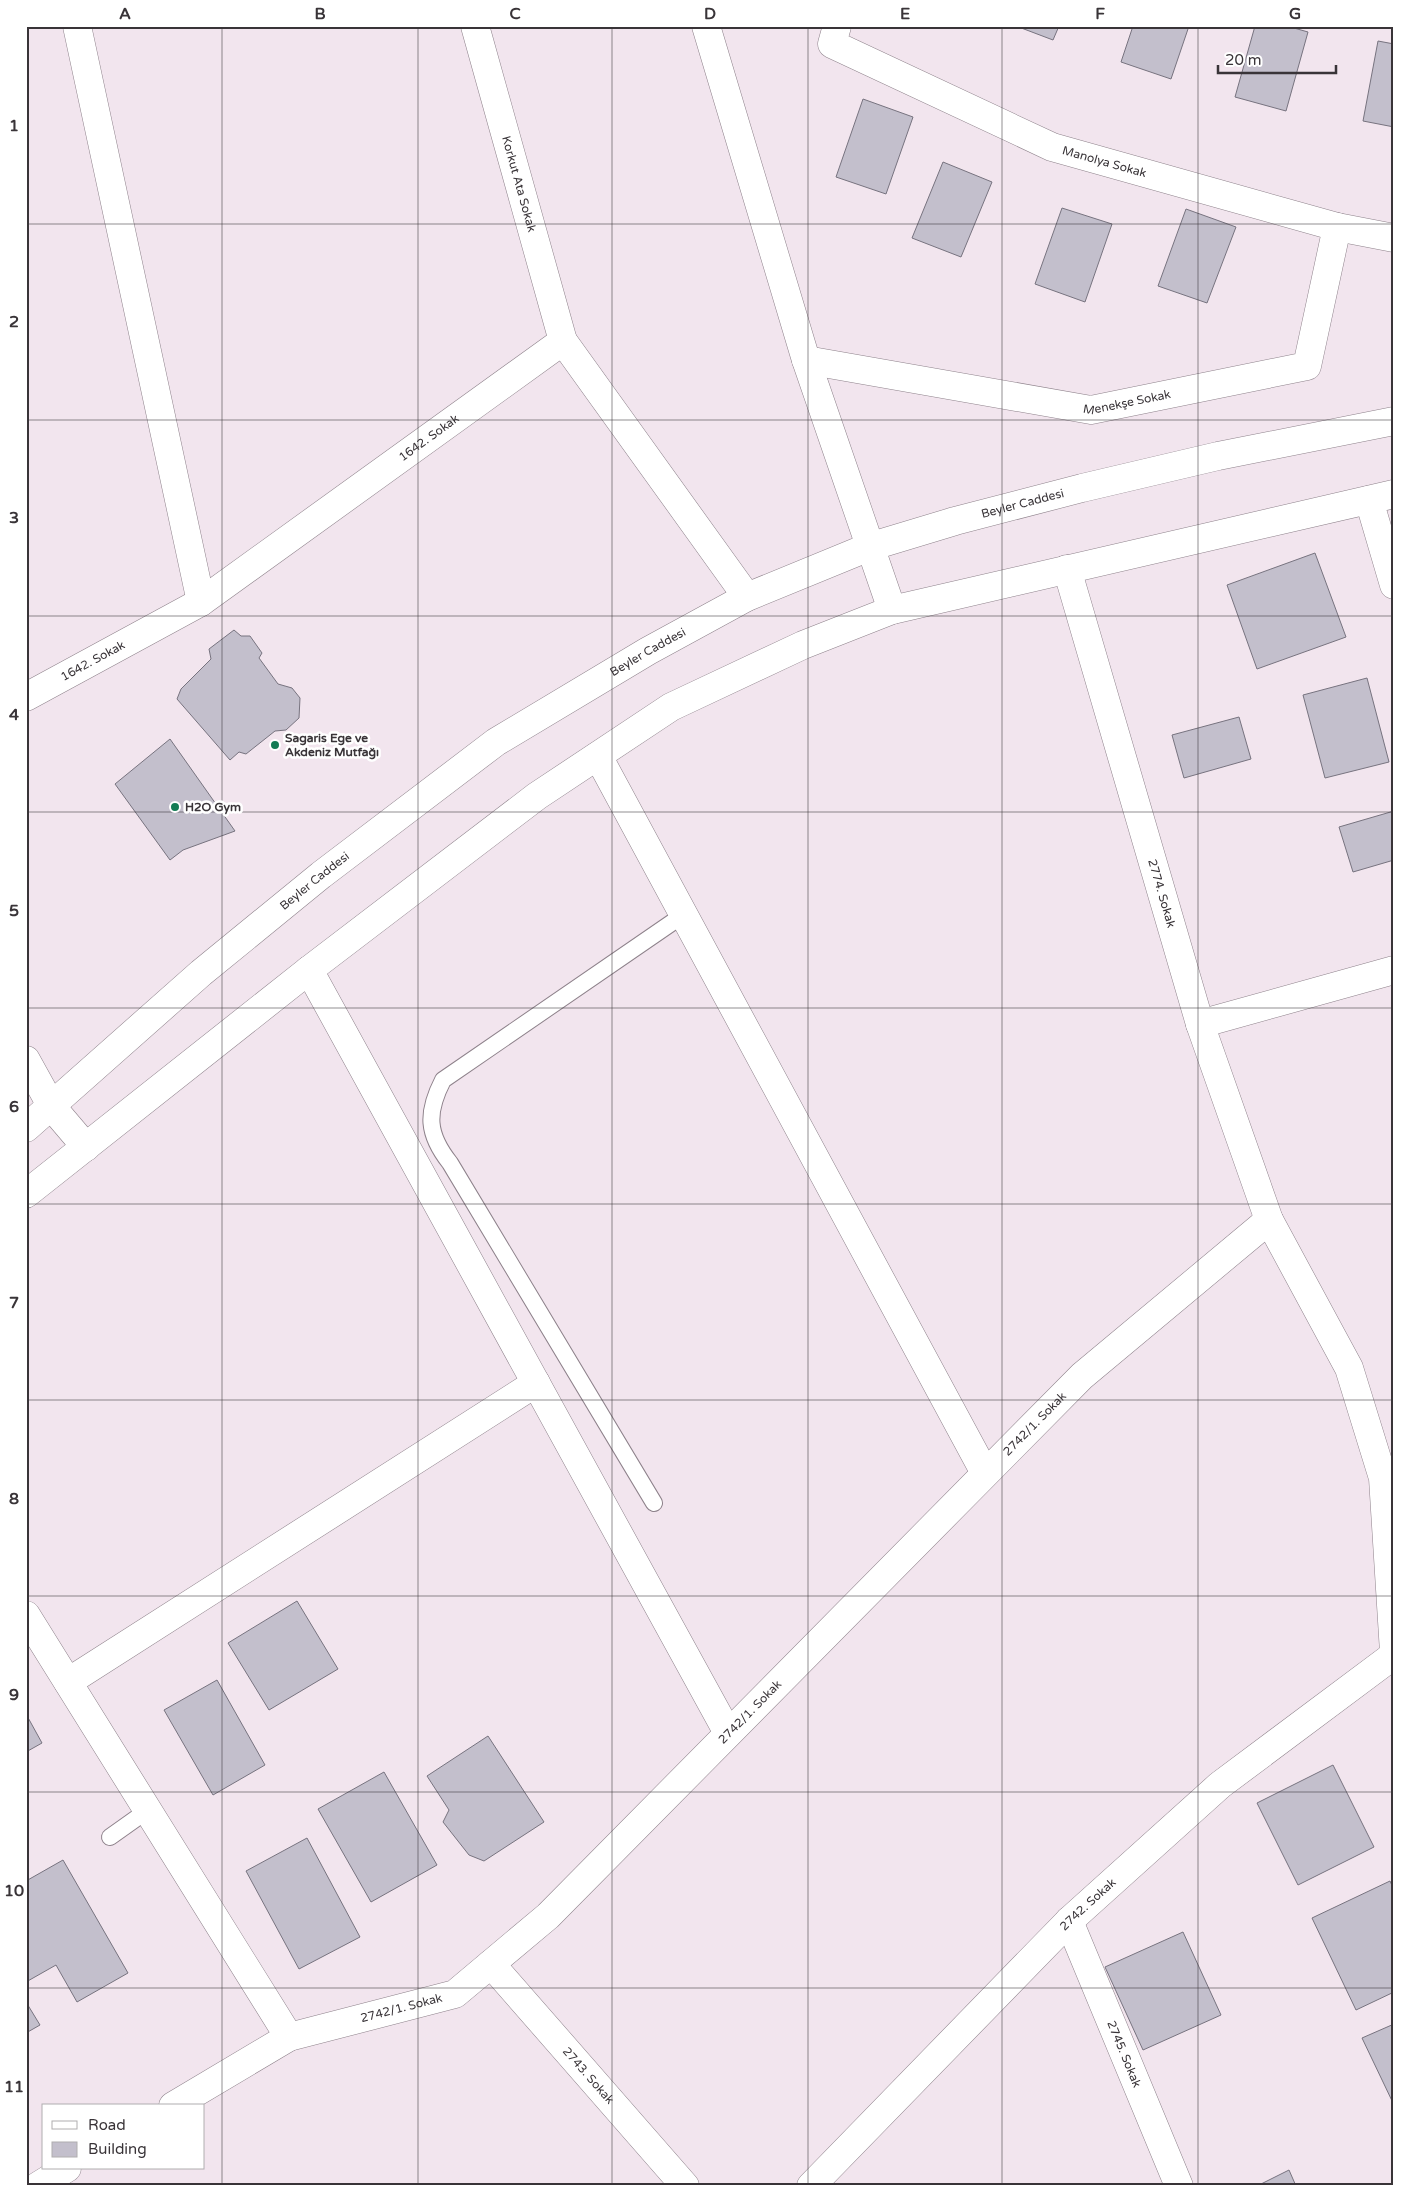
<svg xmlns="http://www.w3.org/2000/svg" width="1420" height="2212" viewBox="0 0 1420 2212" font-family="'Varela Round',sans-serif">
<style>
.building{fill:#c3bfcc;stroke:#77737f}
.lines{fill:none;stroke-linecap:round;stroke-linejoin:round}
.lane-casing{stroke:#8e828b;stroke-width:18}
.street-casing{stroke:#8e828b;stroke-width:29}
.secondary-casing{stroke:#8e828b;stroke-width:29}
.lane{stroke:#fff;stroke-width:16}
.street{stroke:#fff;stroke-width:28}
.secondary{stroke:#fff;stroke-width:28}
.grid{fill:none;stroke:#393438;stroke-width:1;stroke-opacity:0.55}
.poi-dot{fill:#137b54;stroke:#fff;stroke-width:2}
.labels{text-anchor:middle;stroke-width:5;stroke-linejoin:round;paint-order:stroke}
.street-label{font-size:12px;fill:#393438;stroke:#fff}
.poi-label{font-size:12px;font-weight:bold;fill:#393438;stroke:#fff;text-anchor:start}
.neatline{fill:none;stroke:#393438;stroke-width:2}
.grid-label{font-size:16px;text-anchor:middle;font-weight:bold;fill:#393438}
</style>
<rect width="100%" height="100%" fill="#f2e5ee"/>
<g class="building">
<path d="M1016,26H1059L1053,40Z"/>
<path d="M1133,26H1189L1171,79L1121,62Z"/>
<path d="M1255,26H1287L1308,32L1286,111L1235,97Z"/>
<path d="M1378,41L1394,44V127L1363,121Z"/>
<path d="M863,99L913,117L886,194L836,177Z"/>
<path d="M943,162L992,182L961,257L912,238Z"/>
<path d="M1062,208L1112,224L1085,302L1035,284Z"/>
<path d="M1186,209L1236,227L1207,303L1158,286Z"/>
<path d="M1315,553L1346,637L1257,669L1227,585Z"/>
<path d="M234,630L241,636H250L262,653L259,658L278,684L292,688L300,698L299,718L286,730L275,731L246,754L239,752L230,760L177,699L181,689L211,659L209,649Z"/>
<path d="M1367,678L1389,762L1325,778L1303,695Z"/>
<path d="M1239,717L1251,759L1184,778L1172,735Z"/>
<path d="M170,739L235,831L183,850L170,860L115,784Z"/>
<path d="M1394,811V860L1353,872L1339,827Z"/>
<path d="M297,1601L338,1669L269,1710L228,1643Z"/>
<path d="M217,1680L265,1765L213,1795L164,1710Z"/>
<path d="M26,1714L42,1743L26,1752Z"/>
<path d="M488,1736L544,1822L484,1861L469,1855L443,1822L449,1810L427,1776Z"/>
<path d="M1333,1765L1374,1847L1298,1885L1257,1803Z"/>
<path d="M384,1772L437,1865L371,1902L318,1809Z"/>
<path d="M307,1838L360,1937L299,1969L246,1871Z"/>
<path d="M63,1860L128,1973L77,2002L56,1965L26,1982V1881Z"/>
<path d="M1390,1881L1394,1890V1992L1356,2010L1312,1918Z"/>
<path d="M1183,1932L1221,2015L1143,2050L1105,1967Z"/>
<path d="M26,2002L40,2025L26,2033Z"/>
<path d="M1394,2024V2105L1362,2038Z"/>
<path d="M1289,2170L1296,2186H1257Z"/>
</g>
<g class="lines">
<defs>
<g id="lane">
<path d="M654,1503L450,1163C427,1134 426,1113 443,1080L683,915"/>
<path d="M110,1837L148,1810"/>
</g>
<g id="street">
<path d="M77,26L201,602"/>
<path id="s1" d="M475,26L563,341"/>
<path d="M706,26L806,360L892,610"/>
<path id="s2" d="M837,26L832,44L1052,147L1337,227L1394,238"/>
<path id="s3" d="M806,360L1091,410L1307,366L1337,227"/>
<path d="M1369,500L1394,585"/>
<path id="s4" d="M1067,569L1200,1024L1269,1220L1349,1368L1383,1478L1394,1652"/>
<path id="s5" d="M26,697L201,602L563,341L747,597"/>
<path d="M598,756L985,1473"/>
<path d="M309,970L728,1733"/>
<path d="M1200,1024L1394,970"/>
<path d="M26,1060L52,1107"/>
<path d="M26,1615L289,2037"/>
<path d="M68,1682L536,1383"/>
<path id="s6" d="M1069,1921L1179,2186"/>
<path id="s7" d="M491,1964L685,2186"/>
<path id="s8" d="M173,2106L289,2037L455,1994L548,1916L1082,1376L1269,1220"/>
<path d="M38,2186L67,2168"/>
<path id="s9" d="M811,2186L1069,1921L1220,1785L1394,1655"/>
</g>
<g id="secondary">
<path d="M52,1107L86,1147"/>
<path id="s10" d="M26,1128L201,973L321,875L496,742L648,651L747,597L869,547L955,521L1082,488L1218,456L1394,421"/>
<path d="M26,1194L309,970L537,796L671,707L803,645L892,610L1394,494"/>
</g>
</defs>
<use href="#lane" class="lane-casing"/>
<use href="#street" class="street-casing"/>
<use href="#secondary" class="secondary-casing"/>
<use href="#lane" class="lane"/>
<use href="#street" class="street"/>
<use href="#secondary" class="secondary"/>
</g>
<path class="grid" d="M222,26V2186M418,26V2186M612,26V2186M808,26V2186M1002,26V2186M1198,26V2186M26,224H1394M26,420H1394M26,616H1394M26,812H1394M26,1008H1394M26,1204H1394M26,1400H1394M26,1596H1394M26,1792H1394M26,1988H1394"/>
<g class="poi-dot">
<circle cx="275" cy="745" r="5"/>
<circle cx="175" cy="807" r="5"/>
</g>
<g class="labels">
<g class="street-label">
<text dy="4" stroke="none"><textPath href="#s2" startOffset="316">Manolya Sokak</textPath></text>
<text dy="4" stroke="none"><textPath href="#s1" startOffset="164">Korkut Ata Sokak</textPath></text>
<text dy="4" stroke="none"><textPath href="#s3" startOffset="326">Menekşe Sokak</textPath></text>
<text dy="4" stroke="none"><textPath href="#s5" startOffset="480">1642. Sokak</textPath></text>
<text dy="4" stroke="none"><textPath href="#s10" startOffset="1190">Beyler Caddesi</textPath></text>
<text dy="4" stroke="none"><textPath href="#s10" startOffset="785">Beyler Caddesi</textPath></text>
<text dy="4" stroke="none"><textPath href="#s5" startOffset="76">1642. Sokak</textPath></text>
<text dy="4" stroke="none"><textPath href="#s10" startOffset="380">Beyler Caddesi</textPath></text>
<text dy="4" stroke="none"><textPath href="#s4" startOffset="338">2774. Sokak</textPath></text>
<text dy="4" stroke="none"><textPath href="#s8" startOffset="1120">2742/1. Sokak</textPath></text>
<text dy="4" stroke="none"><textPath href="#s8" startOffset="715">2742/1. Sokak</textPath></text>
<text dy="4" stroke="none"><textPath href="#s9" startOffset="395">2742. Sokak</textPath></text>
<text dy="4" stroke="none"><textPath href="#s8" startOffset="251">2742/1. Sokak</textPath></text>
<text dy="4" stroke="none"><textPath href="#s6" startOffset="144">2745. Sokak</textPath></text>
<text dy="4" stroke="none"><textPath href="#s7" startOffset="148">2743. Sokak</textPath></text>
</g>
<g class="poi-label">
<text x="285" y="742">Sagaris Ege ve<tspan x="285" dy="14">Akdeniz Mutfağı</tspan></text>
<text x="185" y="811">H2O Gym</text>
</g>
</g>
<rect width="1420" height="2212" fill="none" stroke="#ffffff" stroke-width="55"/>
<rect x="42" y="2104" width="162" height="65" fill="#ffffff" stroke="#b0aeaf"/>
<rect x="52" y="2121" width="25" height="8" fill="#ffffff" stroke="#b0aeaf"/>
<text x="88" y="2130" font-size="15" fill="#393438">Road</text>
<rect x="52" y="2142" width="25" height="15" fill="#c3bfcc" stroke="#b0aeaf"/>
<text x="88" y="2154" font-size="15" fill="#393438">Building</text>
<path d="M1218 65v8h118v-8" fill="none" stroke="#393438" stroke-width="2.5"/>
<text x="1225" y="65" font-size="15" fill="#393438" stroke="#ffffff" stroke-width="4" paint-order="stroke">20 m</text>
<rect x="28" y="28" width="1364" height="2156" class="neatline"/>
<g class="grid-label">
<text x="125" y="19">A</text>
<text x="320" y="19">B</text>
<text x="515" y="19">C</text>
<text x="710" y="19">D</text>
<text x="905" y="19">E</text>
<text x="1100" y="19">F</text>
<text x="1295" y="19">G</text>
<text x="14" y="131">1</text>
<text x="14" y="327">2</text>
<text x="14" y="523">3</text>
<text x="14" y="720">4</text>
<text x="14" y="916">5</text>
<text x="14" y="1112">6</text>
<text x="14" y="1308">7</text>
<text x="14" y="1504">8</text>
<text x="14" y="1700">9</text>
<text x="14" y="1896">10</text>
<text x="14" y="2092">11</text>
</g>
</svg>
